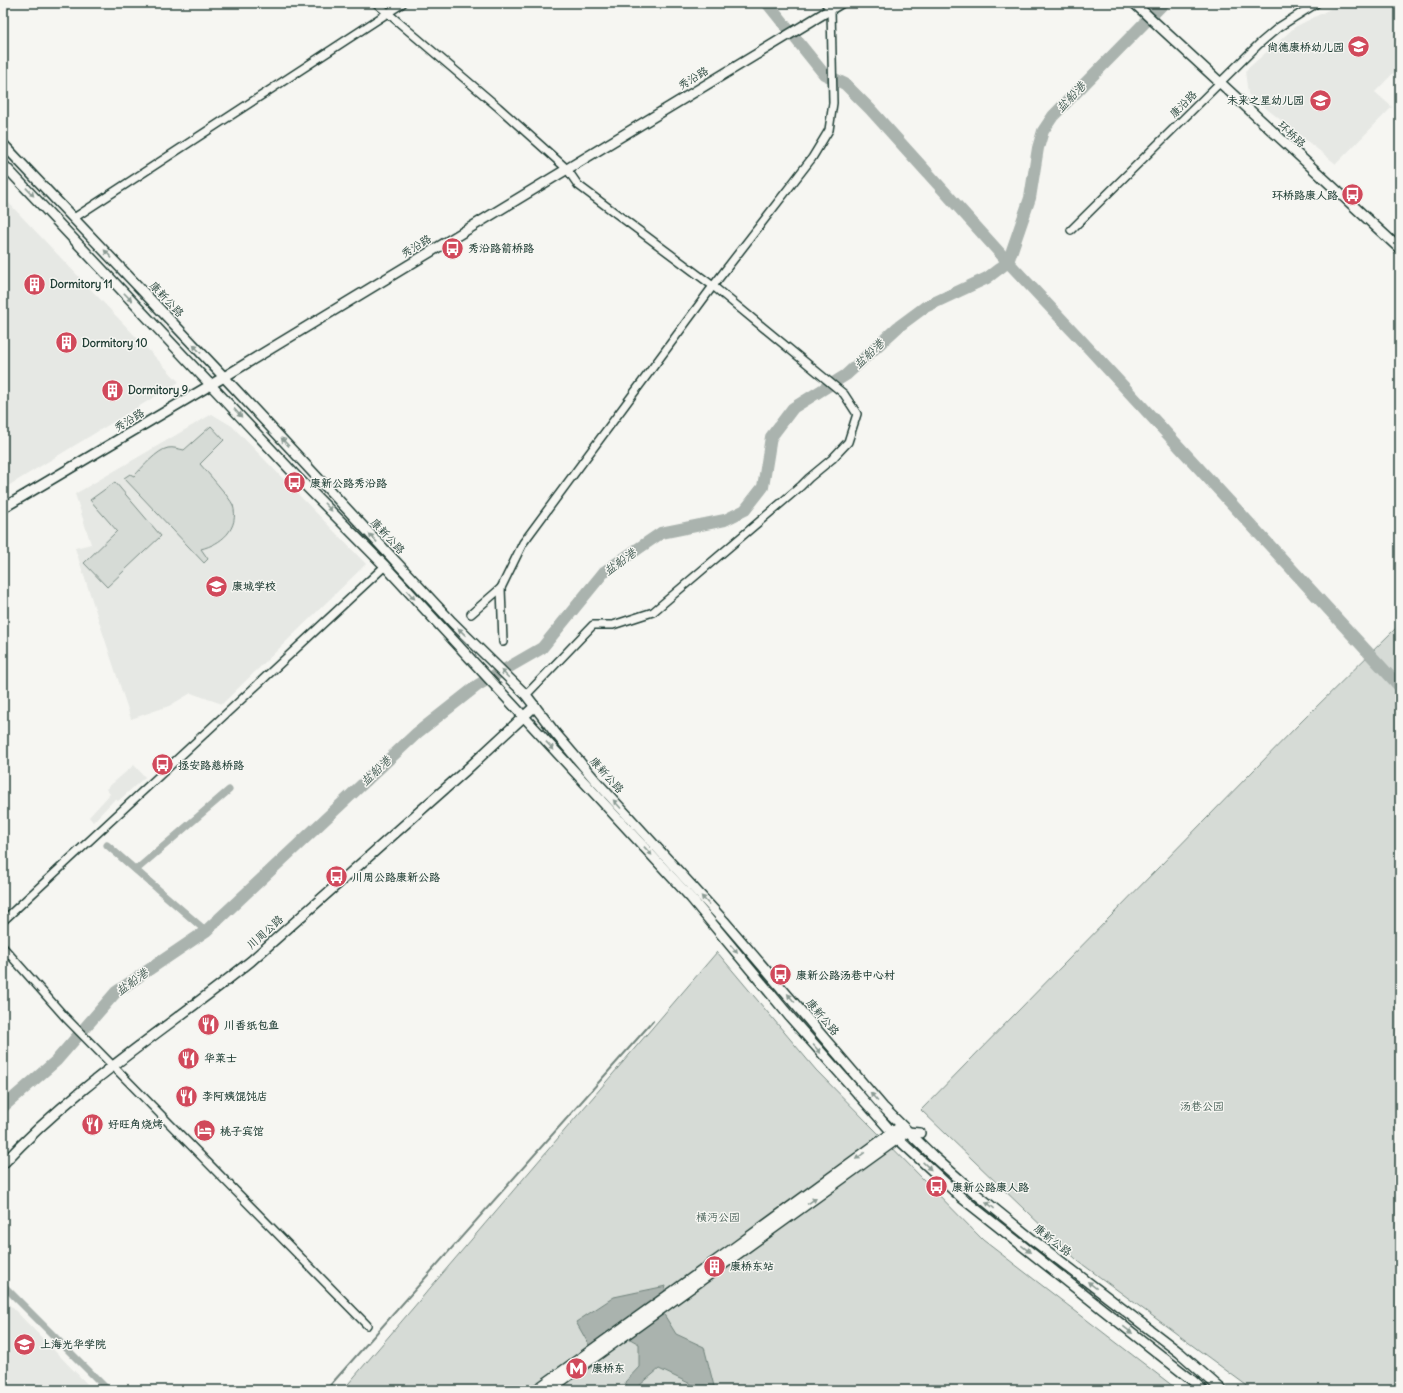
<svg xmlns="http://www.w3.org/2000/svg" width="1403" height="1393" viewBox="0 0 1403 1393" font-family="Delius,'LXGW WenKai TC',sans-serif">
<style>
.built{fill:#e6e8e4}
.green{fill:#d6dbd6;stroke:#7a8c85}
.water{fill:#aab3ae;stroke:#72847d}
.lines{fill:none;stroke-linecap:round;stroke-linejoin:round}
.stream{stroke:#72847d;stroke-width:2}
.canal{stroke:#aab3ae;stroke-width:7}
.river{stroke:#aab3ae;stroke-width:12}
.street-casing{stroke:#1f3d34;stroke-width:10}
.secondary-casing{stroke:#1f3d34;stroke-width:12}
.street{stroke:#f6f6f2;stroke-width:7}
.secondary{stroke:#f6f6f2;stroke-width:9}
.oneway{fill:#8a9a93}
.labels{text-anchor:middle;stroke-width:3;stroke-linejoin:round;paint-order:stroke}
.poi-label{font-size:11px;font-weight:bold;fill:#1f3d34;stroke:#f6f6f2;text-anchor:start}
.street-label{font-size:11px;fill:#1f3d34;stroke:#f6f6f2}
.park-label{font-size:11px;fill:#445d54;stroke:#f6f6f2}
.water-label{font-size:12px;font-style:italic;fill:#425a52;stroke:#f6f6f2}
</style>
<rect width="100%" height="100%" fill="#f6f6f2"/>
<filter id="ink" filterUnits="userSpaceOnUse"><feTurbulence type="fractalNoise" baseFrequency=".025" numOctaves="2"/><feDisplacementMap in="SourceGraphic" scale="8" xChannelSelector="R" yChannelSelector="G"/><feConvolveMatrix kernelMatrix="1 2 1 2 8 2 1 2 1" color-interpolation-filters="sRGB"/></filter>
<g filter="url(#ink)">
<g class="built">
<path d="M1342,3H1400V66L1375,92L1392,107L1336,164L1248,94L1245,71L1295,27Z"/>
<path d="M3,197L179,382L3,489Z"/>
<path d="M212,414L232,426L366,564L222,704L191,693L169,706L131,719L75,548L91,544L75,494Z"/>
<path d="M134,765L145,777L118,801L115,799L93,822L89,817L110,794L106,789Z"/>
<path d="M3,1298L93,1390H3Z"/>
</g>
<g class="green">
<path d="M211,426L224,440L200,464C207,472 230,498 233,505C240,529 221,544 201,549L208,559L204,563L124,478L130,474L134,476C142,468 157,450 168,448C173,447 179,449 184,450Z"/>
<path d="M115,482L161,536L107,587L84,563L117,531L90,500Z"/>
<path d="M1400,624V1390H1250L1246,1385L1078,1261L921,1110L1301,722Z"/>
<path d="M717,952L816,1070L983,1240L1178,1390H343Z"/>
</g>
<path class="water" d="M666,1286L660,1308L676,1334L704,1347L715,1390H697L695,1386L659,1369L634,1390H629L625,1382L639,1367V1344L623,1335L597,1359L576,1322L614,1297Z"/>
<g class="lines">
<path class="stream" d="M326,1390L653,1021"/>
<g class="canal">
<path d="M107,845L206,931"/>
<path d="M136,870L229,790"/>
<path d="M3,1285L108,1390"/>
</g>
<g class="river">
<path d="M767,3L824,74L845,84L870,109L1008,262L1081,340L1400,687"/>
<path d="M3,1107L56,1061L116,992L206,931L417,733L478,685L542,648L604,572L661,533L725,520L745,510L763,487L771,437L793,408L846,375L898,327L925,307L987,278L1008,262L1030,198L1038,148L1043,131L1053,116L1164,3"/>
</g>
<defs>
<g id="street">
<path d="M376,3L498,107L567,169L578,185L713,286L844,394L857,414L848,442L832,459L809,478L801,486L653,612L613,625H593L526,695"/>
<path d="M74,218L403,3"/>
<path d="M1071,230L1259,44L1279,27L1317,3"/>
<path d="M471,614L501,588"/>
<path d="M503,642L501,588L523,543L713,286L812,158L829,130L833,103L831,9L825,3"/>
<path d="M3,921L385,566"/>
<path d="M3,947L65,1017L367,1325"/>
</g>
<g id="secondary">
<path d="M1134,3L1400,249"/>
<path d="M3,144L224,377L452,622L526,695L556,734L595,780L724,921L883,1107L932,1155L975,1193L1033,1240L1180,1353L1222,1390"/>
<path d="M3,164L299,479L385,566L691,898L790,1017L898,1139L962,1198L1193,1381L1203,1390"/>
<path d="M3,508L224,377L841,3"/>
<path d="M3,1164C76,1085 168,1028 251,961L464,772L535,706"/>
<path d="M536,1390L735,1247L897,1129"/>
<path d="M549,1390L907,1132L920,1133"/>
</g>
</defs>
<use href="#street" class="street-casing"/>
<use href="#secondary" class="secondary-casing"/>
<use href="#street" class="street"/>
<use href="#secondary" class="secondary"/>
</g>
<defs><path id="oneway-solid" d="M-6-.8H1V-3.2L6.5 0L1 3.2V.8H-6Z"/></defs>
<g class="oneway">
<use href="#oneway-solid" transform="translate(30 192) rotate(47)"/>
<use href="#oneway-solid" transform="translate(108 254) rotate(-133)"/>
<use href="#oneway-solid" transform="translate(128 297) rotate(46)"/>
<use href="#oneway-solid" transform="translate(197 349) rotate(-133)"/>
<use href="#oneway-solid" transform="translate(238 413) rotate(47)"/>
<use href="#oneway-solid" transform="translate(285 442) rotate(-133)"/>
<use href="#oneway-solid" transform="translate(328 507) rotate(46)"/>
<use href="#oneway-solid" transform="translate(373 538) rotate(-133)"/>
<use href="#oneway-solid" transform="translate(411 595) rotate(48)"/>
<use href="#oneway-solid" transform="translate(462 632) rotate(-136)"/>
<use href="#oneway-solid" transform="translate(505 674) rotate(-135)"/>
<use href="#oneway-solid" transform="translate(550 746) rotate(47)"/>
<use href="#oneway-solid" transform="translate(617 804) rotate(-132)"/>
<use href="#oneway-solid" transform="translate(648 851) rotate(47)"/>
<use href="#oneway-solid" transform="translate(705 900) rotate(-132)"/>
<use href="#oneway-solid" transform="translate(734 949) rotate(50)"/>
<use href="#oneway-solid" transform="translate(791 998) rotate(-130)"/>
<use href="#oneway-solid" transform="translate(817 1049) rotate(49)"/>
<use href="#oneway-solid" transform="translate(874 1097) rotate(-131)"/>
<use href="#oneway-solid" transform="translate(860 1156) rotate(144)"/>
<use href="#oneway-solid" transform="translate(927 1166) rotate(43)"/>
<use href="#oneway-solid" transform="translate(812 1201) rotate(-35)"/>
<use href="#oneway-solid" transform="translate(990 1205) rotate(-141)"/>
<use href="#oneway-solid" transform="translate(1026 1249) rotate(38)"/>
<use href="#oneway-solid" transform="translate(1092 1285) rotate(-142)"/>
<use href="#oneway-solid" transform="translate(1128 1330) rotate(38)"/>
</g>
</g>
<defs>
<symbol id="school-disc" viewBox="-11 -11 22 22"><circle r="9.5" fill="#d1495b" stroke="#f6f6f2"/><path d="M0-5L7-2L0 1L-7-2ZM-4 1L0 2.5L4 1V4Q0 6-4 4Z" fill="#fff"/></symbol>
<symbol id="bus-disc" viewBox="-11 -11 22 22"><circle r="9.5" fill="#d1495b" stroke="#f6f6f2"/><path d="M-5-6H5V4H4V6H2V4H-2V6H-4V4H-5ZM-3.5-4V0h7V-4ZM-3.5 1.2v1.5H-2V1.2ZM2 1.2v1.5H3.5V1.2Z" fill="#fff"/></symbol>
<symbol id="building-disc" viewBox="-11 -11 22 22"><circle r="9.5" fill="#d1495b" stroke="#f6f6f2"/><path d="M-4-6H4V6H1V3H-1V6H-4ZM-2.5-4.3h1.7v1.8h-1.7ZM.8-4.3h1.7v1.8H.8ZM-2.5-1h1.7V.8h-1.7ZM.8-1h1.7V.8H.8Z" fill="#fff"/></symbol>
<symbol id="restaurant-disc" viewBox="-11 -11 22 22"><circle r="9.5" fill="#d1495b" stroke="#f6f6f2"/><path d="M-5-6h1v4h1v-4h1v4h1v-4h1v5L-1.5 .5V6h-2V.5L-5-1ZM5-6V6H3V1.5H1.5Q1.5-4 5-6Z" fill="#fff"/></symbol>
<symbol id="hotel-disc" viewBox="-11 -11 22 22"><circle r="9.5" fill="#d1495b" stroke="#f6f6f2"/><path d="M-6-4.5h1.5V1H6V5H4.5V3h-9V5H-6ZM-4 0a1.8 1.8 0 1 1 3.6 0ZM.5 0V-2.5h3Q6-2.5 6 0Z" fill="#fff"/></symbol>
<symbol id="metro-disc" viewBox="-11 -11 22 22"><circle r="9.5" fill="#d1495b" stroke="#f6f6f2"/><path d="M-5.5 5V-5H-3L0 0L3-5H5.5V5H3V-.5L0 4L-3-.5V5Z" fill="#fff"/></symbol>
</defs>
<g fill-rule="evenodd">
<use href="#school-disc" x="1346" y="34" width="25" height="25"/>
<use href="#school-disc" x="1308" y="88" width="25" height="25"/>
<use href="#bus-disc" x="1340" y="182" width="25" height="25"/>
<use href="#bus-disc" x="440" y="236" width="25" height="25"/>
<use href="#building-disc" x="22" y="272" width="25" height="25"/>
<use href="#building-disc" x="54" y="330" width="25" height="25"/>
<use href="#building-disc" x="100" y="378" width="25" height="25"/>
<use href="#bus-disc" x="282" y="470" width="25" height="25"/>
<use href="#school-disc" x="204" y="574" width="25" height="25"/>
<use href="#bus-disc" x="150" y="752" width="25" height="25"/>
<use href="#bus-disc" x="324" y="864" width="25" height="25"/>
<use href="#bus-disc" x="768" y="962" width="25" height="25"/>
<use href="#restaurant-disc" x="196" y="1012" width="25" height="25"/>
<use href="#restaurant-disc" x="176" y="1046" width="25" height="25"/>
<use href="#restaurant-disc" x="174" y="1084" width="25" height="25"/>
<use href="#restaurant-disc" x="80" y="1112" width="25" height="25"/>
<use href="#hotel-disc" x="192" y="1118" width="25" height="25"/>
<use href="#bus-disc" x="924" y="1174" width="25" height="25"/>
<use href="#building-disc" x="702" y="1254" width="25" height="25"/>
<use href="#school-disc" x="12" y="1332" width="25" height="25"/>
<use href="#metro-disc" x="564" y="1356" width="25" height="25"/>
</g>
<g class="labels">
<g class="poi-label">
<text x="1344" y="51" text-anchor="end">尚德康桥幼儿园</text>
<text x="1304" y="104" text-anchor="end">未来之星幼儿园</text>
<text x="1338" y="199" text-anchor="end">环桥路康人路</text>
<text x="468" y="252">秀沿路箭桥路</text>
<text x="50" y="288">Dormitory 11</text>
<text x="82" y="347">Dormitory 10</text>
<text x="128" y="394">Dormitory 9</text>
<text x="310" y="487">康新公路秀沿路</text>
<text x="232" y="590">康城学校</text>
<text x="178" y="769">拯安路慈桥路</text>
<text x="352" y="881">川周公路康新公路</text>
<text x="796" y="979">康新公路汤巷中心村</text>
<text x="224" y="1029">川香纸包鱼</text>
<text x="204" y="1062">华莱士</text>
<text x="202" y="1100">李阿姨馄饨店</text>
<text x="108" y="1128">好旺角烧烤</text>
<text x="220" y="1135">桃子宾馆</text>
<text x="952" y="1191">康新公路康人路</text>
<text x="730" y="1270">康桥东站</text>
<text x="40" y="1348">上海光华学院</text>
<text x="592" y="1372">康桥东</text>
</g>
<g class="street-label">
<text transform="translate(693 78) rotate(-31)" y="4">秀沿路</text>
<text transform="translate(1183 104) rotate(-45)" y="4">康沿路</text>
<text transform="translate(1292 134) rotate(43)" y="4">环桥路</text>
<text transform="translate(416 246) rotate(-31)" y="4">秀沿路</text>
<text transform="translate(167 299) rotate(47)" y="4">康新公路</text>
<text transform="translate(129 420) rotate(-31)" y="4">秀沿路</text>
<text transform="translate(388 536) rotate(47)" y="4">康新公路</text>
<text transform="translate(607 775) rotate(48)" y="4">康新公路</text>
<text transform="translate(265 932) rotate(-42)" y="4">川周公路</text>
<text transform="translate(823 1017) rotate(50)" y="4">康新公路</text>
<text transform="translate(1053 1240) rotate(38)" y="4">康新公路</text>
</g>
<g class="park-label">
<text x="1202" y="1110">汤巷公园</text>
<text x="718" y="1221">横沔公园</text>
</g>
<g class="water-label">
<text transform="translate(1071 97) rotate(-46)" y="4">盐船港</text>
<text transform="translate(869 354) rotate(-43)" y="4">盐船港</text>
<text transform="translate(620 562) rotate(-36)" y="4">盐船港</text>
<text transform="translate(376 771) rotate(-43)" y="4">盐船港</text>
<text transform="translate(132 982) rotate(-36)" y="4">盐船港</text>
</g>
</g>
<rect width="1403" height="1393" fill="none" stroke="#f6f6f2" stroke-width="16"/>
<rect x="8" y="8" width="1387" height="1377" fill="none" stroke="#1f3d34" stroke-width="1.5" filter="url(#ink)"/>
</svg>
